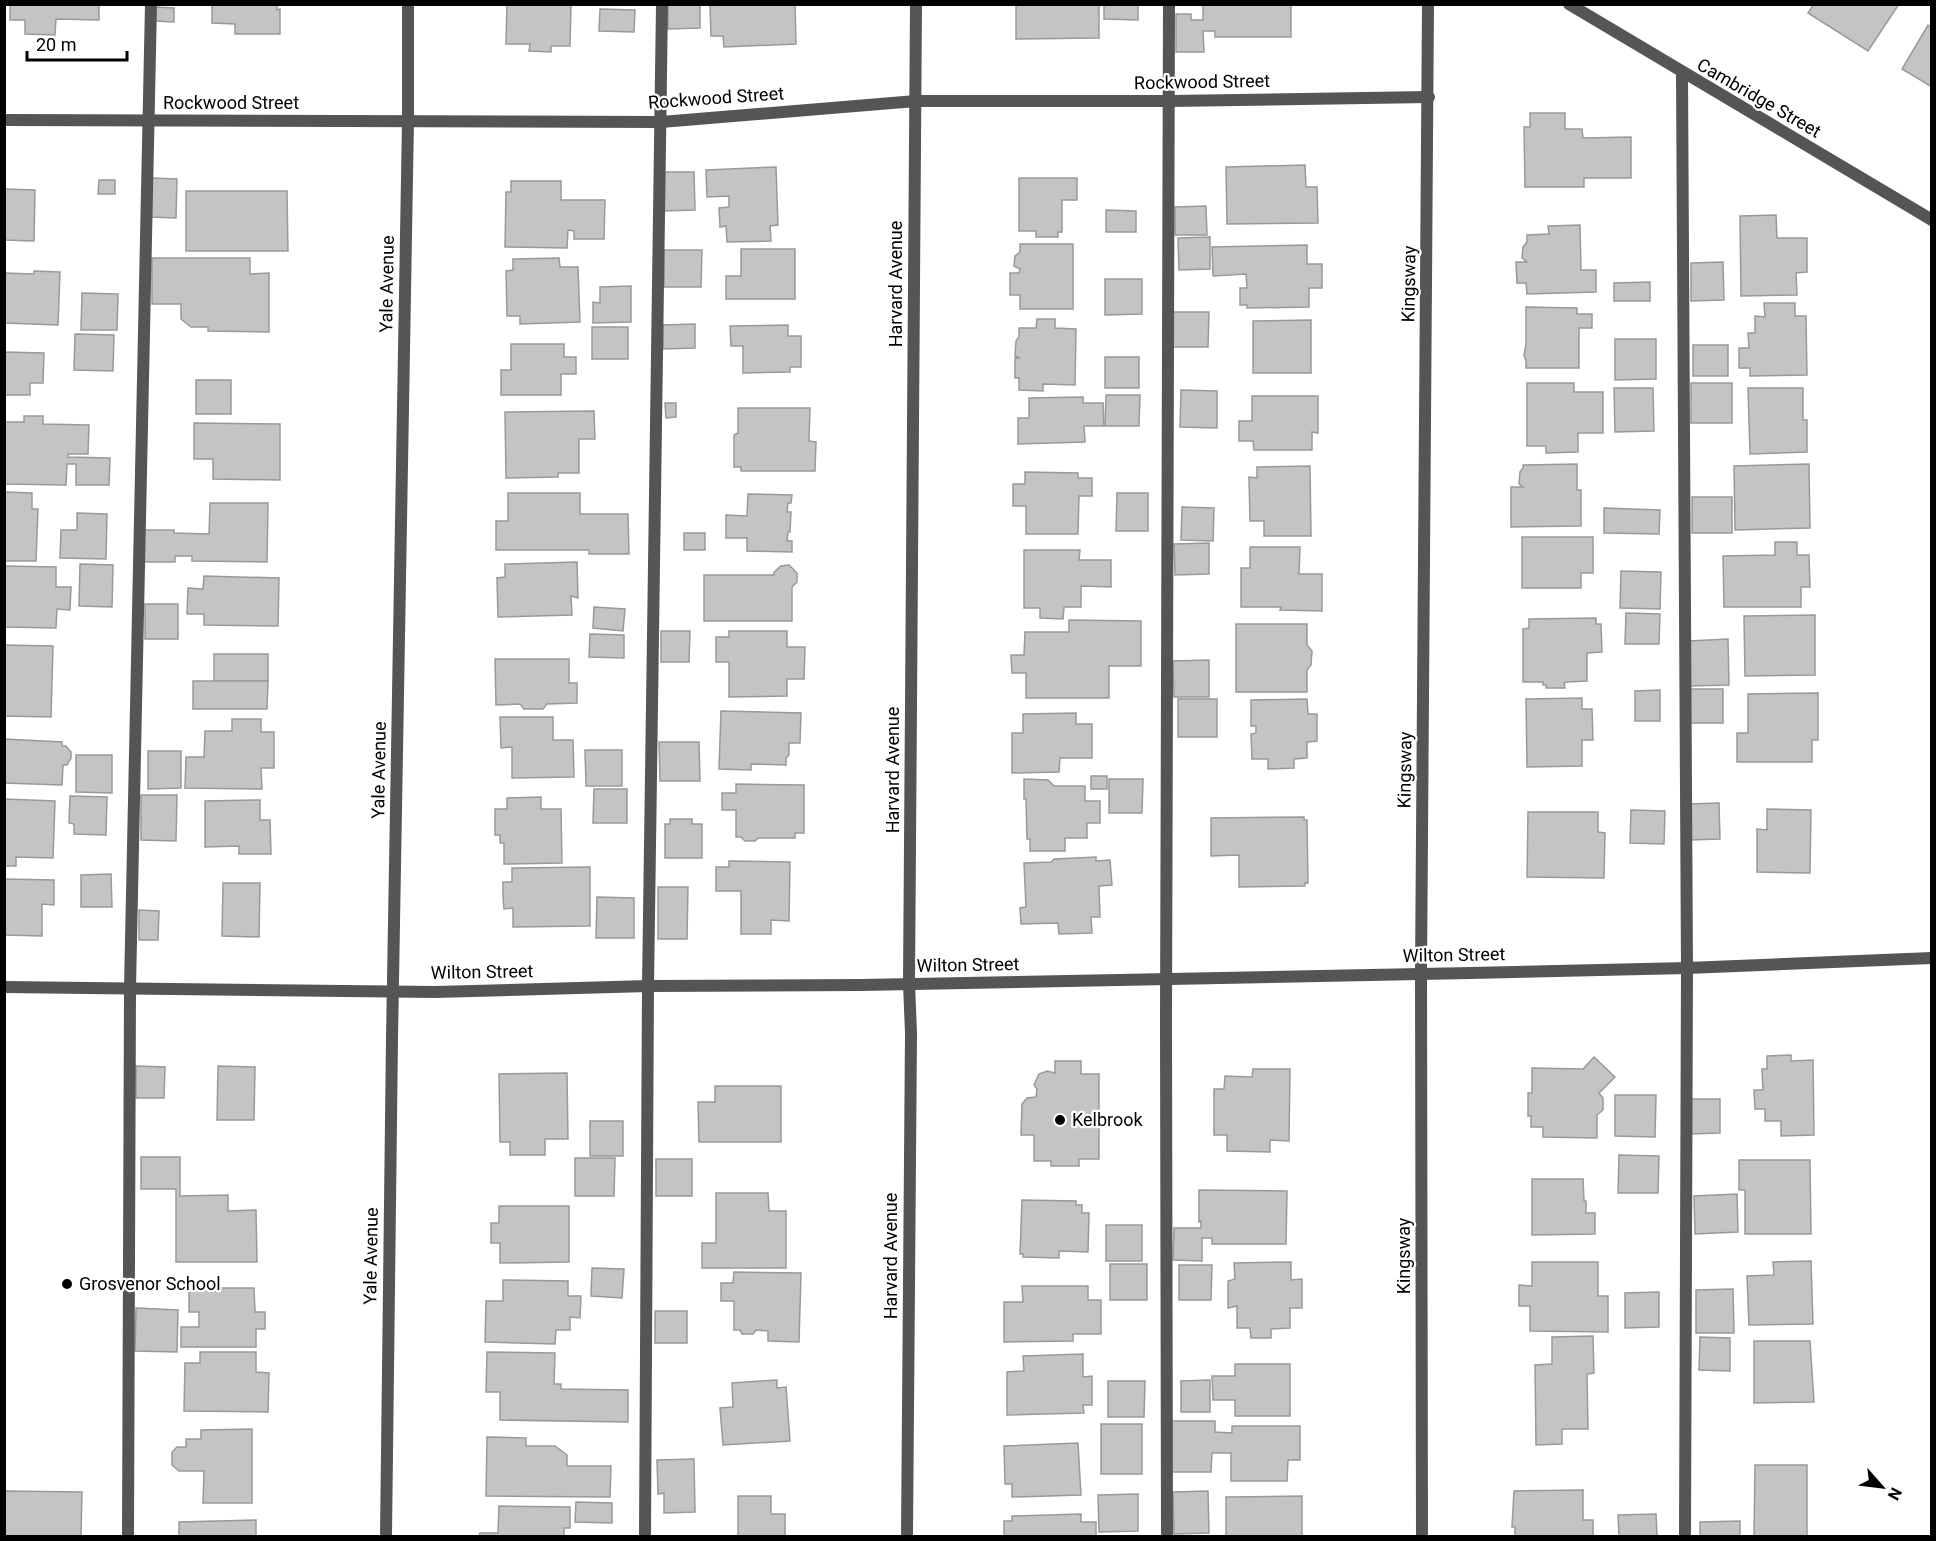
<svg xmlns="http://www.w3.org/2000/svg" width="1936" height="1541" viewBox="0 0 1936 1541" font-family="Roboto,sans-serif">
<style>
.building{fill:#c4c4c4;stroke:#999;stroke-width:1.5}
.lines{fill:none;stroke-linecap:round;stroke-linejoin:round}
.lane{stroke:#555;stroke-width:12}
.street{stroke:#555;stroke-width:12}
.poi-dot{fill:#000;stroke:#fff;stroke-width:2}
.labels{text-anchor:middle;stroke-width:4.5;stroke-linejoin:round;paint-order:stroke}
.street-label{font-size:18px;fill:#000;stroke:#fff}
.poi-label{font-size:18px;fill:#000;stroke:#fff;text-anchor:start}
</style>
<rect width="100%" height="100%" fill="#fff"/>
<g class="building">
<path d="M10,4H99V20L56,19L55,35L25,34V20H10Z"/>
<path d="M212,4H277V10L280,9V34H235V24L212,23Z"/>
<path d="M507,4H571L570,46H551V52L529,51L530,44H506Z"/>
<path d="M668,4H700V28L668,29Z"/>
<path d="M724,4H795L796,44L724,47L723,36H711L710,6Z"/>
<path d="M1016,4H1099V38L1016,39Z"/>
<path d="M1104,4H1138V20L1104,19Z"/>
<path d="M1203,4H1291V37H1215V31H1203L1204,52H1176V14H1191V20H1203Z"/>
<path d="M1814,4H1899L1868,51L1808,13Z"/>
<path d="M156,7L174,8V22L155,21Z"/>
<path d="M600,9L635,10L634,32L599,31Z"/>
<path d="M1928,25L1932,28V87L1902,69Z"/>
<path d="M1530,113H1565V129H1582L1583,138L1631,137V178H1584V187H1525L1524,127H1530Z"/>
<path d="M1305,165L1306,187H1317L1318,223L1227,224L1226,167Z"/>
<path d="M776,167L778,225L770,226L771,241L727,242L726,226L720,227L719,208L729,207V196L707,197L706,170Z"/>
<path d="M663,172H694L695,210L664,211Z"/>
<path d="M151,178L177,179L176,218L150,217Z"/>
<path d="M1019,178H1077V200H1062V232H1058V237H1036V231H1019Z"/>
<path d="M99,180H115V194H98Z"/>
<path d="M511,181H561V200H605L604,239H574V231L568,230L567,248L505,247L506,192H511Z"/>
<path d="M4,189L35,190L34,241L4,240Z"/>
<path d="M186,191H287L288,251H186Z"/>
<path d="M1206,206L1207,235H1175V207Z"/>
<path d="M1106,210L1136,211V232H1106Z"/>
<path d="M1776,215L1777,238H1807V272L1796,273L1797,295L1741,296L1740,216Z"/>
<path d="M1580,225L1581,270H1596V292L1527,294L1526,283H1517L1516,262H1527L1522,258L1523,247L1527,242V235L1549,234L1548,226Z"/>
<path d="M1210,237V269L1179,270L1178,238Z"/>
<path d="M1020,244H1073V309H1020V295H1010V273H1019L1020,269L1014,266L1015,256L1020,252Z"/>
<path d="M1307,245V264H1322V288H1309V307L1247,308V305H1240V288H1247L1246,274L1213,276L1212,247Z"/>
<path d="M741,249H795V299H726V276H741Z"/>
<path d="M664,250H702L701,287H664Z"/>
<path d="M152,258H250V274L269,273V332L208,331V327H191L181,319V304H152Z"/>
<path d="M559,258L560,267H578L580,322L520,324V316H507L506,271L513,270V259Z"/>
<path d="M1723,262L1724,300L1691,301V263Z"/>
<path d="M34,271L60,272L58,325L4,323V273L34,274Z"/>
<path d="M1105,279H1142V314L1105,315Z"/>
<path d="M1650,282V301H1614V283Z"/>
<path d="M631,286V322L593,323V302L600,303V287Z"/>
<path d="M82,293L118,294L117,330H81Z"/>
<path d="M1764,303H1795V316H1806L1807,375L1750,376V368H1739V348H1749L1748,333H1755V316L1765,317Z"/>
<path d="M1526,307L1577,308V314H1592V328H1579V368H1526V360L1524,356L1526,344Z"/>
<path d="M1172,312H1209L1208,347H1172Z"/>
<path d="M1037,319H1055V328L1076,329L1075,385L1043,384V391L1019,390V378H1015V358H1020L1015,356L1016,341L1019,337V328H1036Z"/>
<path d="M1311,320V373H1253V321Z"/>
<path d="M695,324V348L663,349V325Z"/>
<path d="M788,325V336H801V367H790V372L743,373V346H731L730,326Z"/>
<rect x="592" y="327" width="36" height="32"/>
<path d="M75,334L114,335L113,371L74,370Z"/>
<path d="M1615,339H1656V379L1615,380Z"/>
<path d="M511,344H564V357H576V374H561V395H501V370H511Z"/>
<rect x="1693" y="345" width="35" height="31"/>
<path d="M4,352L44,353L43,383H30V395H4Z"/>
<rect x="1105" y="357" width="34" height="31"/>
<rect x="196" y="380" width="35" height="34"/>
<path d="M1527,383H1574V392H1603V433H1578V452L1546,453V446H1527Z"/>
<rect x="1691" y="383" width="41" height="40"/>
<path d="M1614,388H1653L1654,431L1615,432Z"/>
<path d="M1748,388H1803V420H1807V452L1750,454Z"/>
<path d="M1181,390L1217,391V428L1180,427Z"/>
<path d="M1106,395H1140L1139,426H1105Z"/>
<path d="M1252,396H1318V433L1312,432V450H1254L1253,441H1239V421H1252Z"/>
<path d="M1083,397V403H1103L1104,426H1084L1085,442L1018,444V418H1029V398Z"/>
<path d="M665,403H676V417L666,418Z"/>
<path d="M738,408H810L809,441L816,442L815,471H741V467H734V435L738,433Z"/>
<path d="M594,411L595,439H579V473H558V477L506,478L505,412Z"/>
<path d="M24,416H43V424L89,425L88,454H68V457L110,458L109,485H76V464H67L66,485L4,484V422H24Z"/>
<path d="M194,423L280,424V480L213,479V459H194Z"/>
<path d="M1577,464V490H1581V526L1511,527V487H1523L1519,484L1520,472L1523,468V465Z"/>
<path d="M1809,464L1810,528L1735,530L1734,466Z"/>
<path d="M1310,466L1311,536H1264V521H1250L1249,477L1257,478V467Z"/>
<path d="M1025,472L1078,473V478H1092V496H1079L1078,534H1026V506H1013V484H1025Z"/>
<path d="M5,492L32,493V509H38L36,561H4Z"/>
<path d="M508,493H580V514H628L629,554H589V550H496V521H508Z"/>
<path d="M1117,493H1148V531H1116Z"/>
<path d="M748,494L792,495L791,503H788L787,512H791L790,532H788L787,541H792V552L747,551V538H726V515L747,516Z"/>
<rect x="1692" y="497" width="40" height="36"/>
<path d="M210,503H268L267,562L192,561V556H175V562H143L144,530H174V533L209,534Z"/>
<path d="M1182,507L1214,508L1213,541L1181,540Z"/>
<path d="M1604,508L1660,510L1659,534L1604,533Z"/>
<path d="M77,513L107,514L106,559L60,558L61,530H77Z"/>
<rect x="684" y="533" width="21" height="17"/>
<path d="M1522,537H1593V573H1581V588H1522Z"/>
<path d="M1775,542H1797V555H1809L1810,587H1801V607H1724L1723,556L1775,555Z"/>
<path d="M1209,543V574L1175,575L1174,544Z"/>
<path d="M1250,547H1300L1299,574H1322V611L1280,610L1281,607H1241V568H1250Z"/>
<path d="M1024,550H1080L1079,560H1111V587L1081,586V607H1064L1063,619L1040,618V608H1024Z"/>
<path d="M577,562L578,598L571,596L572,615L498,617L497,578L505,577V564Z"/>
<path d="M80,564L113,565L112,607L79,606Z"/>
<path d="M789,565L797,573V582L792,587V621H704V575H774V572L781,566Z"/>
<path d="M4,566L56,567V587H71L70,610L57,609L56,628L4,627Z"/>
<path d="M1621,571L1661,572L1660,609L1620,608Z"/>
<path d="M204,576L279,578L278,626L204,625V614H187L188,588L203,589Z"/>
<rect x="145" y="604" width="33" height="35"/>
<path d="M594,607L625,609L623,631L593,628Z"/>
<path d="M1626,613L1660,614L1659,644H1625Z"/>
<path d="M1815,615V675L1745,676L1744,616Z"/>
<path d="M1596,618V624H1601L1602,652L1587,653V681L1567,682L1564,683L1565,688H1546V685H1543V682H1523V629L1529,628V619Z"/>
<path d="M1069,620L1141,621V666H1109V698H1026V673H1012L1011,655H1024L1025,632H1069Z"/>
<path d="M1236,624H1307V645L1312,651L1311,665L1307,670V692H1236Z"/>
<path d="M661,631H690L689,662H661Z"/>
<path d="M729,631H787V647H805L804,679H787V696L729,697V662H716V637H729Z"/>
<path d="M590,634L624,635V658L589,657Z"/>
<path d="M1728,639L1729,685L1690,686L1689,641Z"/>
<path d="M4,645L53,646L51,717L4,716Z"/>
<rect x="214" y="654" width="54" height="27"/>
<path d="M495,659H569V683H577V703L547,704L543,709H524L520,704L496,705Z"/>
<path d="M1209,660V697H1174L1173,661Z"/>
<path d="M193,681H268L267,709H193Z"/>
<rect x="1690" y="689" width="33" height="34"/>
<path d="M1660,690V721H1635V691Z"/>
<path d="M1818,693V740H1812V762H1737V733H1748V694Z"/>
<path d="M1582,698V709H1592L1593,740H1582V766L1527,767L1526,699Z"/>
<rect x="1178" y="699" width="39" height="38"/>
<path d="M1307,699L1308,714H1317V741L1307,742V758L1294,759V768L1268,769V759H1252L1251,734L1256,733V726H1251V700Z"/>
<path d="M721,711L801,713L800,743H789V755L786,758V765L751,764V770L719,769Z"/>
<path d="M1076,713V724H1092V758H1060L1059,772L1012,773V733H1023V714Z"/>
<path d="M500,717H553V740H573L574,777L512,778V747L501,748Z"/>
<path d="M232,719H261V732H274V768H261L262,789L185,788L186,757H204L205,731H232Z"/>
<path d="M4,739L62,742V746H66L71,752V758L67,765H63L62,785L4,783Z"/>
<path d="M659,742H699L700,781H660Z"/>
<path d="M585,750H622V786H586Z"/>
<path d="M148,751H181V788L148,789Z"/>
<path d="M76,755H112V793L76,792Z"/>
<rect x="1091" y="776" width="16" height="13"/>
<path d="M1024,779L1048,780L1054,786H1085V801H1100V823H1087V838H1065V851H1030V839H1027L1026,799H1024Z"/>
<path d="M1109,779H1143L1142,813H1109Z"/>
<path d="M736,784L804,785V833H795V838H758L755,841H745L741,837H736V810H722V793H736Z"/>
<path d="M594,789H627V823H593Z"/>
<path d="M141,795H177L176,841L141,840Z"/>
<path d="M70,796L107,797L106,835L74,834V824L69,823Z"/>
<path d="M541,797V809H561L562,863L504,864V843H500V835H495V809H507V798Z"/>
<path d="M4,799L55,801L53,858L16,857V866H4Z"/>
<path d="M260,800V820H270L271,854H239V846L205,847V801Z"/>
<path d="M1719,803L1720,839L1690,840L1689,804Z"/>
<path d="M1767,809L1811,810L1810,873L1757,872V829L1767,830Z"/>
<path d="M1631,810L1665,811L1664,844L1630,843Z"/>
<path d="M1528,812H1598V832L1605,833L1604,878L1527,877Z"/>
<path d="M1304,817V820H1307L1308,883H1305V886L1239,887V855L1211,856V818Z"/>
<path d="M670,819H692V824H702V858H665V824H670Z"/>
<path d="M1096,857V861L1110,860L1112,885L1099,886L1100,917H1091L1092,933L1059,934L1058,923L1021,924L1020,908L1026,907L1024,863L1051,862L1054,859Z"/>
<path d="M729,861L790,862L789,921L771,920V934H741V891H716V867H729Z"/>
<path d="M590,867V926L513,927V908L504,909L503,896V882H512V868Z"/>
<path d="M111,874L112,907H81V875Z"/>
<path d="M4,879L54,880V905L42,904V936L4,935Z"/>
<path d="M223,883H260L259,937L222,936Z"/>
<path d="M658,887H688L687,939H658Z"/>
<path d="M597,897L634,898V938H596Z"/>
<path d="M139,910L159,911L158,940H139Z"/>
<path d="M1791,1055V1061L1813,1060L1814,1135L1781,1136V1121H1765V1109H1755L1754,1090H1763L1762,1069H1767V1056Z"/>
<path d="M1594,1057L1615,1077L1599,1093L1603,1098V1110L1597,1115V1138L1543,1137V1127H1531V1116H1528V1093H1532V1068L1583,1069Z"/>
<path d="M1055,1061H1081V1074H1099V1159H1079V1166H1051V1161H1034V1135H1021L1022,1104L1027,1098L1036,1097L1037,1089L1034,1085L1039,1074L1047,1071L1055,1073Z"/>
<path d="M136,1066L165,1067L164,1098H136Z"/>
<path d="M218,1066L255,1067L254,1120H217Z"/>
<path d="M1253,1069H1290L1289,1141L1270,1140V1152L1227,1151V1135H1214V1089H1224L1225,1076L1252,1077Z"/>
<path d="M567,1073L568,1139H545V1155H510V1142H500L499,1074Z"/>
<path d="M715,1086H781V1142H699L698,1102H715Z"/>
<path d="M1615,1095H1656L1655,1137L1615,1136Z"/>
<path d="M1689,1099H1720V1133L1690,1134Z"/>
<rect x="590" y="1121" width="33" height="35"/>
<path d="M1619,1155L1659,1156L1658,1193H1618Z"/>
<path d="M141,1157H180V1196L228,1195V1211L256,1210L257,1262H176V1189H141Z"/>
<path d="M575,1158H615L614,1196H575Z"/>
<rect x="656" y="1159" width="36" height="37"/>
<path d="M1739,1160H1810L1811,1234H1745V1190H1739Z"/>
<path d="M1532,1179H1583L1584,1201H1586V1213H1595V1234L1532,1235Z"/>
<path d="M1199,1190L1287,1191L1286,1244H1212V1238H1202V1261L1173,1260L1174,1228H1201V1221L1199,1222Z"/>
<path d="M716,1193H768L769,1211H786V1268H702V1243H716Z"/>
<path d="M1737,1194L1738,1232L1695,1234L1694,1196Z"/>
<path d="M1022,1200L1076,1201V1205H1082V1213H1089L1088,1252L1059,1251V1258L1023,1257V1254H1020Z"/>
<path d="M499,1206H569V1262L500,1263V1243H491V1223H499Z"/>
<rect x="1106" y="1225" width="36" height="36"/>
<path d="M1811,1261L1813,1324L1749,1325L1747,1276L1774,1275L1773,1262Z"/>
<path d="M1291,1262V1280L1302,1279V1308H1290V1328L1271,1329V1338H1251L1250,1328H1237V1306L1228,1308V1281L1235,1279L1234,1263Z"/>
<path d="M1532,1262H1598V1296H1608V1332L1530,1331V1306H1519V1285L1532,1286Z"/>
<rect x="1110" y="1264" width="37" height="36"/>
<path d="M1179,1265H1212L1211,1300H1179Z"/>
<path d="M592,1268L624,1269L622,1298L591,1296Z"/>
<path d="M734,1272L801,1273L799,1342L768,1341V1331L756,1330L753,1334H742L740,1330H734V1301H721V1283H733Z"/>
<path d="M503,1280L568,1281V1296H581L580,1318L570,1317V1330H556L555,1344L485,1342L486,1301H503Z"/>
<path d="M1022,1286H1088V1300H1101V1334H1073V1341L1004,1342V1302H1023Z"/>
<path d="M189,1288H254L255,1312H265V1329H256V1347H181V1327H199V1312H189Z"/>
<path d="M1733,1289L1734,1333H1696V1290Z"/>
<path d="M1659,1292V1327L1625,1328V1293Z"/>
<path d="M136,1308L178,1310L177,1352L135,1351Z"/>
<rect x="655" y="1311" width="32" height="32"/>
<path d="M1593,1336L1594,1373L1587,1374L1588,1429H1562V1444L1536,1445L1535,1365L1552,1364V1337Z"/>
<path d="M1700,1337L1730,1338V1371L1699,1370Z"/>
<path d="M1754,1341H1810L1814,1402L1754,1403Z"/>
<path d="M200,1352H256V1372L269,1373L268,1412L184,1411L185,1363H200Z"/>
<path d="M487,1352L555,1353L554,1384H561V1389L628,1390V1422L500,1420V1392H486Z"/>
<path d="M1083,1354V1377L1092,1376V1405H1083L1084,1413L1007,1415V1372L1024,1371L1023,1356Z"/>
<path d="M1235,1364H1290V1416H1235V1400H1213L1212,1376H1235Z"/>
<path d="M777,1380V1388L786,1387L790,1441L723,1445L720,1408L733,1407L732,1383Z"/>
<path d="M1210,1380V1412H1181V1381Z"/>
<path d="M1108,1381H1145L1144,1417H1108Z"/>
<path d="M1172,1421H1215V1432L1232,1433V1426H1300V1460H1288L1287,1481H1231V1453H1212L1211,1472H1171Z"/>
<rect x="1101" y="1424" width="41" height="50"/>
<path d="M252,1429V1503H203L204,1471H179L172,1465V1452L177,1447H186V1439H201V1430Z"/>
<path d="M487,1437L526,1438V1446H555L567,1455V1466H611L610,1497L486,1496Z"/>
<path d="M1078,1443L1081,1495L1012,1497V1484H1005L1004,1446Z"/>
<path d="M694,1459L695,1512L664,1513V1493L658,1494L657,1460Z"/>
<path d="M1755,1465H1807V1536H1754Z"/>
<path d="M1583,1490V1520H1593V1536H1515V1527H1512L1514,1491Z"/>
<path d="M4,1491L82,1492L81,1536H4Z"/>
<path d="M1208,1491L1209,1533L1174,1534L1173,1492Z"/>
<path d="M1138,1494V1531L1099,1532L1098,1495Z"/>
<path d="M738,1496H771V1514H785V1536H738Z"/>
<path d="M1302,1496V1536H1226V1497Z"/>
<path d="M576,1502L612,1503V1523L575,1522Z"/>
<path d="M499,1506L570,1507V1528H564V1536H479L480,1533H498Z"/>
<path d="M1081,1514V1522H1096V1536H1004V1521H1012V1516Z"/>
<path d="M1656,1514L1657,1536H1619L1618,1515Z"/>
<path d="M256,1520V1536H179V1522Z"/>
<path d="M1740,1521V1536H1700V1522Z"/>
</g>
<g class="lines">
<g class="lane">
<path d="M1682,73L1687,968L1685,1536"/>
<path d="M128,1536L130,988L151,4"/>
<path d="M645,1536L648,986L662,4"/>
<path d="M1167,1536L1166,1024L1169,4"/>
</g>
<g class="street">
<path d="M1569,4L1932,220"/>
<path d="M4,120L661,122L916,101H1170L1429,97"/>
<path d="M4,987L435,992L648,986L861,985L1470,973L1687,968L1932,958"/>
<path d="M386,1536L392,1038L408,121V4"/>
<path d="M907,1536L911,1033L909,984L916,4"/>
<path d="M1422,1536L1421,974L1428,4"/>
</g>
</g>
<g class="poi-dot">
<circle cx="1060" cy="1120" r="6"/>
<circle cx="67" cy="1284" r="6"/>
</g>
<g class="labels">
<g class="street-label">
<text transform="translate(1202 82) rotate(-1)" y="6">Rockwood Street</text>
<text transform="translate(716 98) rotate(-4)" y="6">Rockwood Street</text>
<text transform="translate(1759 98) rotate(30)" y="6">Cambridge Street</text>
<text x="231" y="109">Rockwood Street</text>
<text transform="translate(387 284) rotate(-89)" y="6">Yale Avenue</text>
<text transform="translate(896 284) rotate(-90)" y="6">Harvard Avenue</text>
<text transform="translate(1409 284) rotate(-89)" y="6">Kingsway</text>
<text transform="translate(379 770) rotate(-89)" y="6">Yale Avenue</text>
<text transform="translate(893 770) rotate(-90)" y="6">Harvard Avenue</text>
<text transform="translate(1405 770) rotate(-89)" y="6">Kingsway</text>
<text transform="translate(1454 955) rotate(-1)" y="6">Wilton Street</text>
<text transform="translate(968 965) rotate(-1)" y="6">Wilton Street</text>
<text transform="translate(482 972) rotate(-1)" y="6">Wilton Street</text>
<text transform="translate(371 1256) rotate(-89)" y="6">Yale Avenue</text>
<text transform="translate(891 1256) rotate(-90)" y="6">Harvard Avenue</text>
<text transform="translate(1404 1256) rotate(-90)" y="6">Kingsway</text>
</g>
<g class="poi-label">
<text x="1072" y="1126">Kelbrook</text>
<text x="79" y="1290">Grosvenor School</text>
</g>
</g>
<rect width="1936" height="1541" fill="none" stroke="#000000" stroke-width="12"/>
<g transform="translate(1882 1487) rotate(118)" stroke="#ffffff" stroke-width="4.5" paint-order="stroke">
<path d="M0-4.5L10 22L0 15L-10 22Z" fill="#000000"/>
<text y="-9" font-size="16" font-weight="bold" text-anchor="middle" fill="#000000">N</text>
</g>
<path d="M27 51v9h100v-9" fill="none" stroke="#000000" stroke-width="3"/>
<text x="36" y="51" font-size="18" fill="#000000" stroke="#ffffff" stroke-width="4.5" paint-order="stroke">20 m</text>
</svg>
